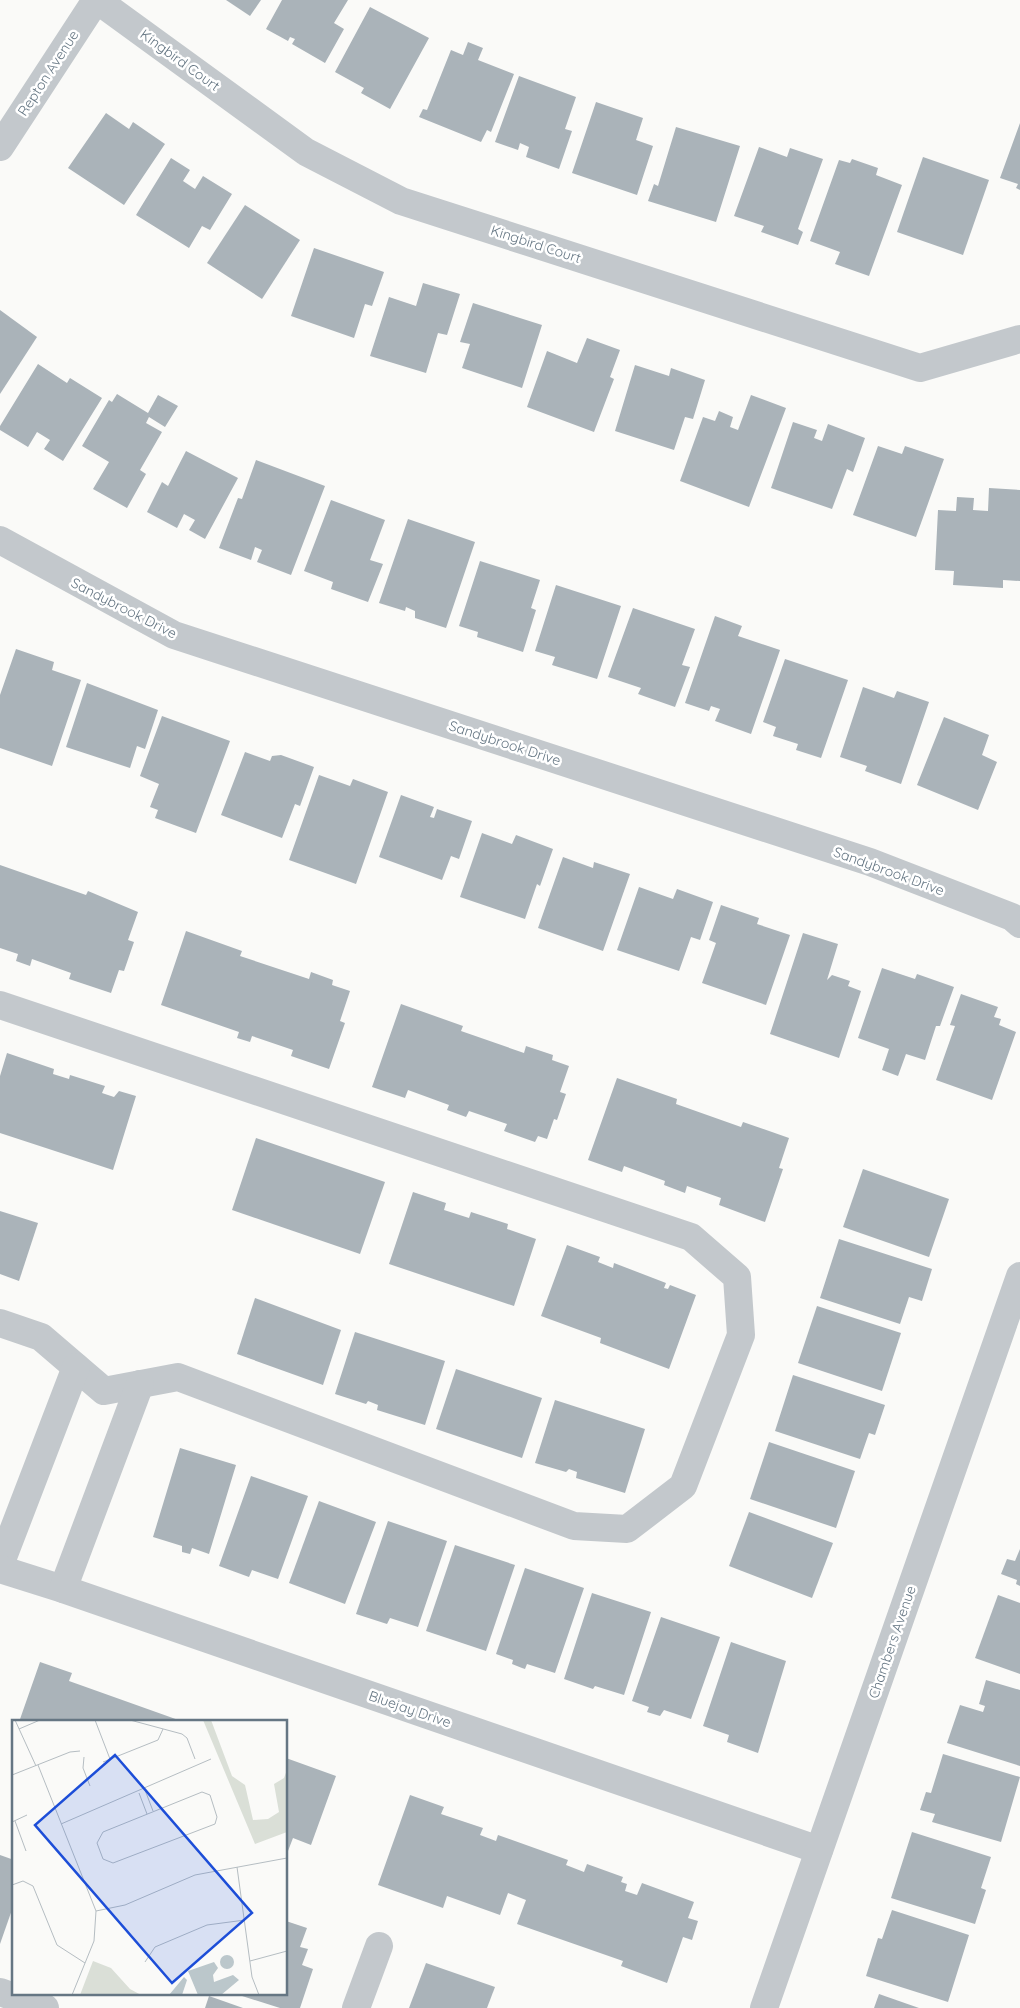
<svg xmlns="http://www.w3.org/2000/svg" width="1020" height="2008" viewBox="0 0 1020 2008" font-family="Quicksand,sans-serif">
<style>
.building{fill:#aab3b9}
.lines{fill:none;stroke-linecap:round;stroke-linejoin:round}
.minor{stroke:#c3c8cc;stroke-width:28}
.labels{text-anchor:middle;stroke-width:5;stroke-linejoin:round;paint-order:stroke}
.street-label{font-size:14px;fill:#657683;stroke:#fff}
.inset-road{fill:none;stroke:#b5bdc2;stroke-width:1}
.view{fill:#1d4ed8;fill-opacity:0.15;stroke:#1d4ed8;stroke-width:2.5}
.inset-edge{fill:none;stroke:#657683;stroke-width:2.5}
</style>
<rect width="100%" height="100%" fill="#fafaf8"/>
<g class="building">
<path d="M226,0H261L250,16Z"/>
<path d="M282,0H348L334,23L344,29L325,63L292,44L295,39L290,37L288,41L266,29Z"/>
<path d="M370,7L429,38L390,109L361,93L364,88L335,72Z"/>
<path d="M468,42L483,48L478,60L514,74L491,132L487,130L481,142L419,117L423,109L427,110L451,50L463,55Z"/>
<path d="M519,76L576,97L565,129L572,131L559,169L526,157L529,147L520,143L518,150L495,142Z"/>
<path d="M596,102L643,118L636,140L653,146L637,195L572,173Z"/>
<path d="M106,113L129,129L133,122L165,144L124,205L68,168Z"/>
<path d="M1020,123V190L1016,188L1018,184L1000,178Z"/>
<path d="M676,127L740,146L716,222L648,201L654,184L658,186Z"/>
<path d="M759,147L787,157L790,148L823,159L798,229L803,232L798,245L761,232L764,226L734,216Z"/>
<path d="M923,157L989,180L963,255L897,232Z"/>
<path d="M171,158L190,170L183,181L195,189L203,176L232,194L210,230L202,226L189,248L136,215Z"/>
<path d="M852,159L878,168L876,175L902,185L869,276L835,264L840,252L810,241L839,160L850,163Z"/>
<path d="M245,205L300,240L262,299L207,263Z"/>
<path d="M314,248L384,272L372,306L365,304L354,338L291,316Z"/>
<path d="M423,283L460,294L447,335L438,333L426,373L370,356L389,297L416,306Z"/>
<path d="M473,303L542,325L522,388L462,368L470,344L460,342Z"/>
<path d="M0,310L37,337L0,394Z"/>
<path d="M587,338L620,350L610,377L614,379L594,432L527,407L547,351L577,363Z"/>
<path d="M38,364L67,383L70,378L102,398L63,461L44,449L50,440L37,432L28,447L0,430V426Z"/>
<path d="M635,365L669,376L671,368L705,380L693,419L685,417L674,450L615,431Z"/>
<path d="M117,394L148,413L158,395L178,406L165,427L149,417L146,423L162,432L140,470L146,474L127,508L93,489L109,462L82,446L109,400L112,402Z"/>
<path d="M751,395L786,408L749,507L680,481L703,417L715,421L719,411L733,417L730,427L738,430Z"/>
<path d="M793,422L817,430L814,438L822,441L828,424L865,438L853,472L847,469L832,509L771,488Z"/>
<path d="M878,446L902,454L905,446L944,459L916,537L853,515Z"/>
<path d="M186,451L238,478L205,539L189,530L195,520L184,514L177,528L147,512L162,482L168,486Z"/>
<path d="M256,460L325,486L291,575L257,562L262,550L255,547L251,560L219,548L238,498L242,499Z"/>
<path d="M989,488L1020,490V581L1003,580V588L953,585L954,571L935,570L938,510L956,511L957,497L974,498L973,510L988,511Z"/>
<path d="M331,500L385,520L370,560L383,564L368,602L331,589L333,582L304,571Z"/>
<path d="M408,519L475,542L446,628L415,618V611L406,607L405,611L379,603Z"/>
<path d="M480,561L540,580L531,608L536,610L523,652L477,637L478,632L459,626Z"/>
<path d="M556,585L621,606L597,679L552,665L555,657L535,651Z"/>
<path d="M633,608L695,629L682,665L690,667L675,707L638,694L641,688L608,677Z"/>
<path d="M715,616L742,626L738,636L780,650L751,734L715,721L720,709L711,706L709,711L685,703Z"/>
<path d="M16,649L54,662L52,670L81,680L52,766L0,748V695Z"/>
<path d="M785,659L848,680L821,758L796,750L798,744L773,736L776,727L763,722Z"/>
<path d="M87,683L158,710L145,749L137,746L130,768L66,747Z"/>
<path d="M863,687L894,698L897,691L929,702L901,784L865,771L867,766L840,757Z"/>
<path d="M162,716L230,741L196,833L155,818L158,810L150,807L159,784L140,776Z"/>
<path d="M944,717L989,735L982,755L997,762L978,810L917,785Z"/>
<path d="M245,752L270,761L272,756L281,755L314,767L300,806L295,804L282,838L221,815Z"/>
<path d="M319,775L350,786L353,779L388,792L356,884L289,860Z"/>
<path d="M401,795L434,807L430,817L434,818L437,809L472,821L459,859L451,856L442,880L379,857Z"/>
<path d="M482,833L512,844L516,835L553,849L540,886L537,884L525,919L460,897Z"/>
<path d="M563,857L593,868L594,862L630,874L603,951L538,928Z"/>
<path d="M0,865L86,895L88,891L138,912L128,940L134,942L124,971L119,970L111,993L69,979L71,973L32,959L30,966L16,961L18,954L0,948Z"/>
<path d="M639,887L673,899L677,889L713,902L700,940L691,937L679,971L617,950Z"/>
<path d="M721,905L759,918L757,924L790,935L766,1005L702,983L716,943L709,940Z"/>
<path d="M186,931L242,951L240,956L309,979L311,972L333,980L332,985L350,991L340,1021L345,1023L329,1069L291,1056L293,1050L252,1036L250,1042L237,1038L239,1032L161,1005Z"/>
<path d="M803,933L838,944L827,980L832,975L850,981L848,986L861,991L839,1058L770,1034Z"/>
<path d="M882,968L915,979L917,974L954,987L940,1026H936L925,1060L906,1054L898,1076L882,1070L889,1049L858,1038Z"/>
<path d="M961,994L998,1007L994,1017L1001,1019L999,1025L1016,1032L992,1100L936,1080L955,1026L950,1025Z"/>
<path d="M401,1004L463,1026L461,1031L524,1053L526,1046L553,1055L552,1060L569,1066L560,1092L566,1094L557,1120L554,1119L547,1139L538,1136L535,1142L504,1131L507,1124L469,1111L466,1117L447,1110L449,1105L408,1090L405,1098L372,1087Z"/>
<path d="M7,1053L54,1069L53,1074L69,1079L70,1075L105,1086L102,1093L114,1097L119,1091L136,1096L113,1170L0,1133V1076Z"/>
<path d="M617,1078L677,1099L676,1104L741,1127L743,1122L789,1138L779,1168L783,1169L765,1222L719,1205L721,1198L687,1186L685,1193L664,1185L665,1181L624,1166L622,1172L588,1160Z"/>
<path d="M256,1138L385,1182L360,1254L232,1210Z"/>
<path d="M863,1169L949,1199L929,1257L843,1227Z"/>
<path d="M413,1192L446,1203L444,1210L469,1218L471,1212L508,1224L507,1229L536,1239L514,1306L389,1264Z"/>
<path d="M0,1211L38,1223L19,1281L0,1274Z"/>
<path d="M839,1239L932,1269L922,1301L909,1297L900,1324L820,1298Z"/>
<path d="M567,1245L600,1257L598,1262L613,1268L614,1263L666,1283L664,1288L668,1289L670,1285L696,1295L669,1369L600,1343L601,1338L541,1316Z"/>
<path d="M255,1298L341,1330L323,1385L237,1354Z"/>
<path d="M817,1306L901,1333L882,1391L798,1363Z"/>
<path d="M355,1332L445,1361L425,1425L377,1410L378,1405L368,1401L366,1404L335,1394Z"/>
<path d="M456,1369L542,1398L522,1458L436,1429Z"/>
<path d="M793,1375L885,1405L875,1435L869,1433L860,1459L775,1431Z"/>
<path d="M555,1400L645,1429L625,1493L576,1478L577,1472L569,1469L566,1472L535,1463Z"/>
<path d="M769,1442L855,1471L836,1528L750,1499Z"/>
<path d="M180,1448L236,1465L209,1554L192,1548L190,1554L182,1552V1546L153,1537Z"/>
<path d="M251,1476L308,1496L278,1579L252,1570L249,1577L219,1566Z"/>
<path d="M319,1501L376,1522L345,1604L289,1583Z"/>
<path d="M749,1512L833,1543L812,1598L729,1566Z"/>
<path d="M388,1521L447,1541L418,1627L390,1618L387,1624L356,1614Z"/>
<path d="M455,1545L515,1565L486,1651L426,1631Z"/>
<path d="M1020,1549V1586L1016,1584L1017,1580L1001,1574L1007,1559L1015,1561Z"/>
<path d="M525,1568L584,1588L555,1673L527,1664L525,1669L522,1668L512,1664L513,1660L496,1654Z"/>
<path d="M592,1593L651,1612L624,1695L595,1686L593,1689L564,1679Z"/>
<path d="M998,1595L1020,1603V1674L975,1658Z"/>
<path d="M661,1617L720,1637L691,1719L664,1710L660,1716L647,1712L649,1707L632,1701Z"/>
<path d="M731,1642L786,1661L758,1753L727,1742L729,1735L703,1726Z"/>
<path d="M40,1662L72,1673L69,1681L184,1722H19Z"/>
<path d="M986,1680L1020,1690V1766L947,1743L960,1705L983,1712L985,1706L979,1704Z"/>
<path d="M943,1754L1020,1777L1001,1842L932,1822L935,1814L920,1810L926,1792L931,1793Z"/>
<path d="M286,1758L336,1776L311,1845L293,1838L288,1851L286,1850Z"/>
<path d="M410,1795L444,1807L441,1814L483,1828L480,1835L496,1841L498,1835L568,1860L566,1865L584,1872L587,1864L623,1877L621,1882L627,1884L625,1891L637,1895L642,1883L694,1902L688,1918L698,1921L692,1940L683,1937L667,1983L621,1966L623,1961L517,1924L526,1900L508,1893L500,1915L447,1896L443,1908L378,1885Z"/>
<path d="M912,1832L991,1857L981,1888L986,1890L975,1924L891,1898Z"/>
<path d="M0,1855L14,1860V1904L0,1944Z"/>
<path d="M892,1910L969,1935L948,2002L866,1976L878,1938L882,1939Z"/>
<path d="M286,1921L307,1928L300,1947L308,1949L302,1965L313,1969L300,2008H280L239,1995L286,1994Z"/>
<path d="M426,1963L495,1987L487,2008H409Z"/>
<path d="M879,1994L919,2008H874Z"/>
<path d="M209,1996L243,2008H205Z"/>
</g>
<g class="lines">
<g class="minor">
<path d="M97,0L306,152L401,201L920,368L1020,339"/>
<path d="M0,147L96,0"/>
<path d="M0,540L174,635L870,862L1012,917L1020,924"/>
<path d="M0,1005L691,1237L737,1277L741,1335L683,1486L627,1529L574,1526L178,1377L104,1391L41,1337L0,1323"/>
<path d="M0,1565L76,1367"/>
<path d="M0,1569L63,1589L819,1850"/>
<path d="M63,1589L140,1384"/>
<path d="M0,1992L45,2008"/>
<path d="M356,2008L379,1946"/>
<path d="M764,2008L1020,1276"/>
</g>
</g>
<g class="labels">
<g class="street-label">
<text transform="translate(180 60) rotate(36)" y="5">Kingbird Court</text>
<text transform="translate(48 73) rotate(-57)" y="5">Repton Avenue</text>
<text transform="translate(536 244) rotate(18)" y="5">Kingbird Court</text>
<text transform="translate(124 608) rotate(27)" y="5">Sandybrook Drive</text>
<text transform="translate(505 743) rotate(18)" y="5">Sandybrook Drive</text>
<text transform="translate(889 871) rotate(20)" y="5">Sandybrook Drive</text>
<text transform="translate(892 1642) rotate(-71)" y="5">Chambers Avenue</text>
<text transform="translate(410 1709) rotate(19)" y="5">Bluejay Drive</text>
</g>
</g>
<g transform="translate(12 1720)">
<rect width="275" height="275" fill="#fafaf8"/>
<path d="M191,0H199L220,56L233,65L241,100L256,99L267,92L262,64L272,58L275,50V112L243,124ZM81,241L99,248L118,269L129,275H68Z" fill="#dadfd7"/>
<path d="M208 242a7 7 0 1 1 14 0a7 7 0 1 1-14 0ZM202,242L206,248L201,255L202,262L221,255L227,260L209,275H186L176,251ZM172,257L175,260L170,275H157Z" fill="#bbc7cb"/>
<path class="inset-road" d="M3,0L24,46M83,0L98,39M118,0L170,14L175,18L183,39M7,9L28,0M72,37L71,48L78,66M91,42L146,20L151,9M26,45L84,191L82,221L60,275M0,55L58,32L68,31M133,70L141,91M190,72L198,75L205,97L203,104L101,143L91,139L85,123L91,112ZM127,73L135,94M3,101L14,131M0,102L15,95M49,104L199,39M225,147L240,257L247,275M0,165L11,161L21,166L45,225L73,243M84,191L113,185L183,155L275,138M238,241L275,231M133,242L143,227L195,205L233,200"/>
<path class="view" d="M103,35L240,193L160,263L23,105Z"/>
<rect width="275" height="275" class="inset-edge"/>
</g>
</svg>
